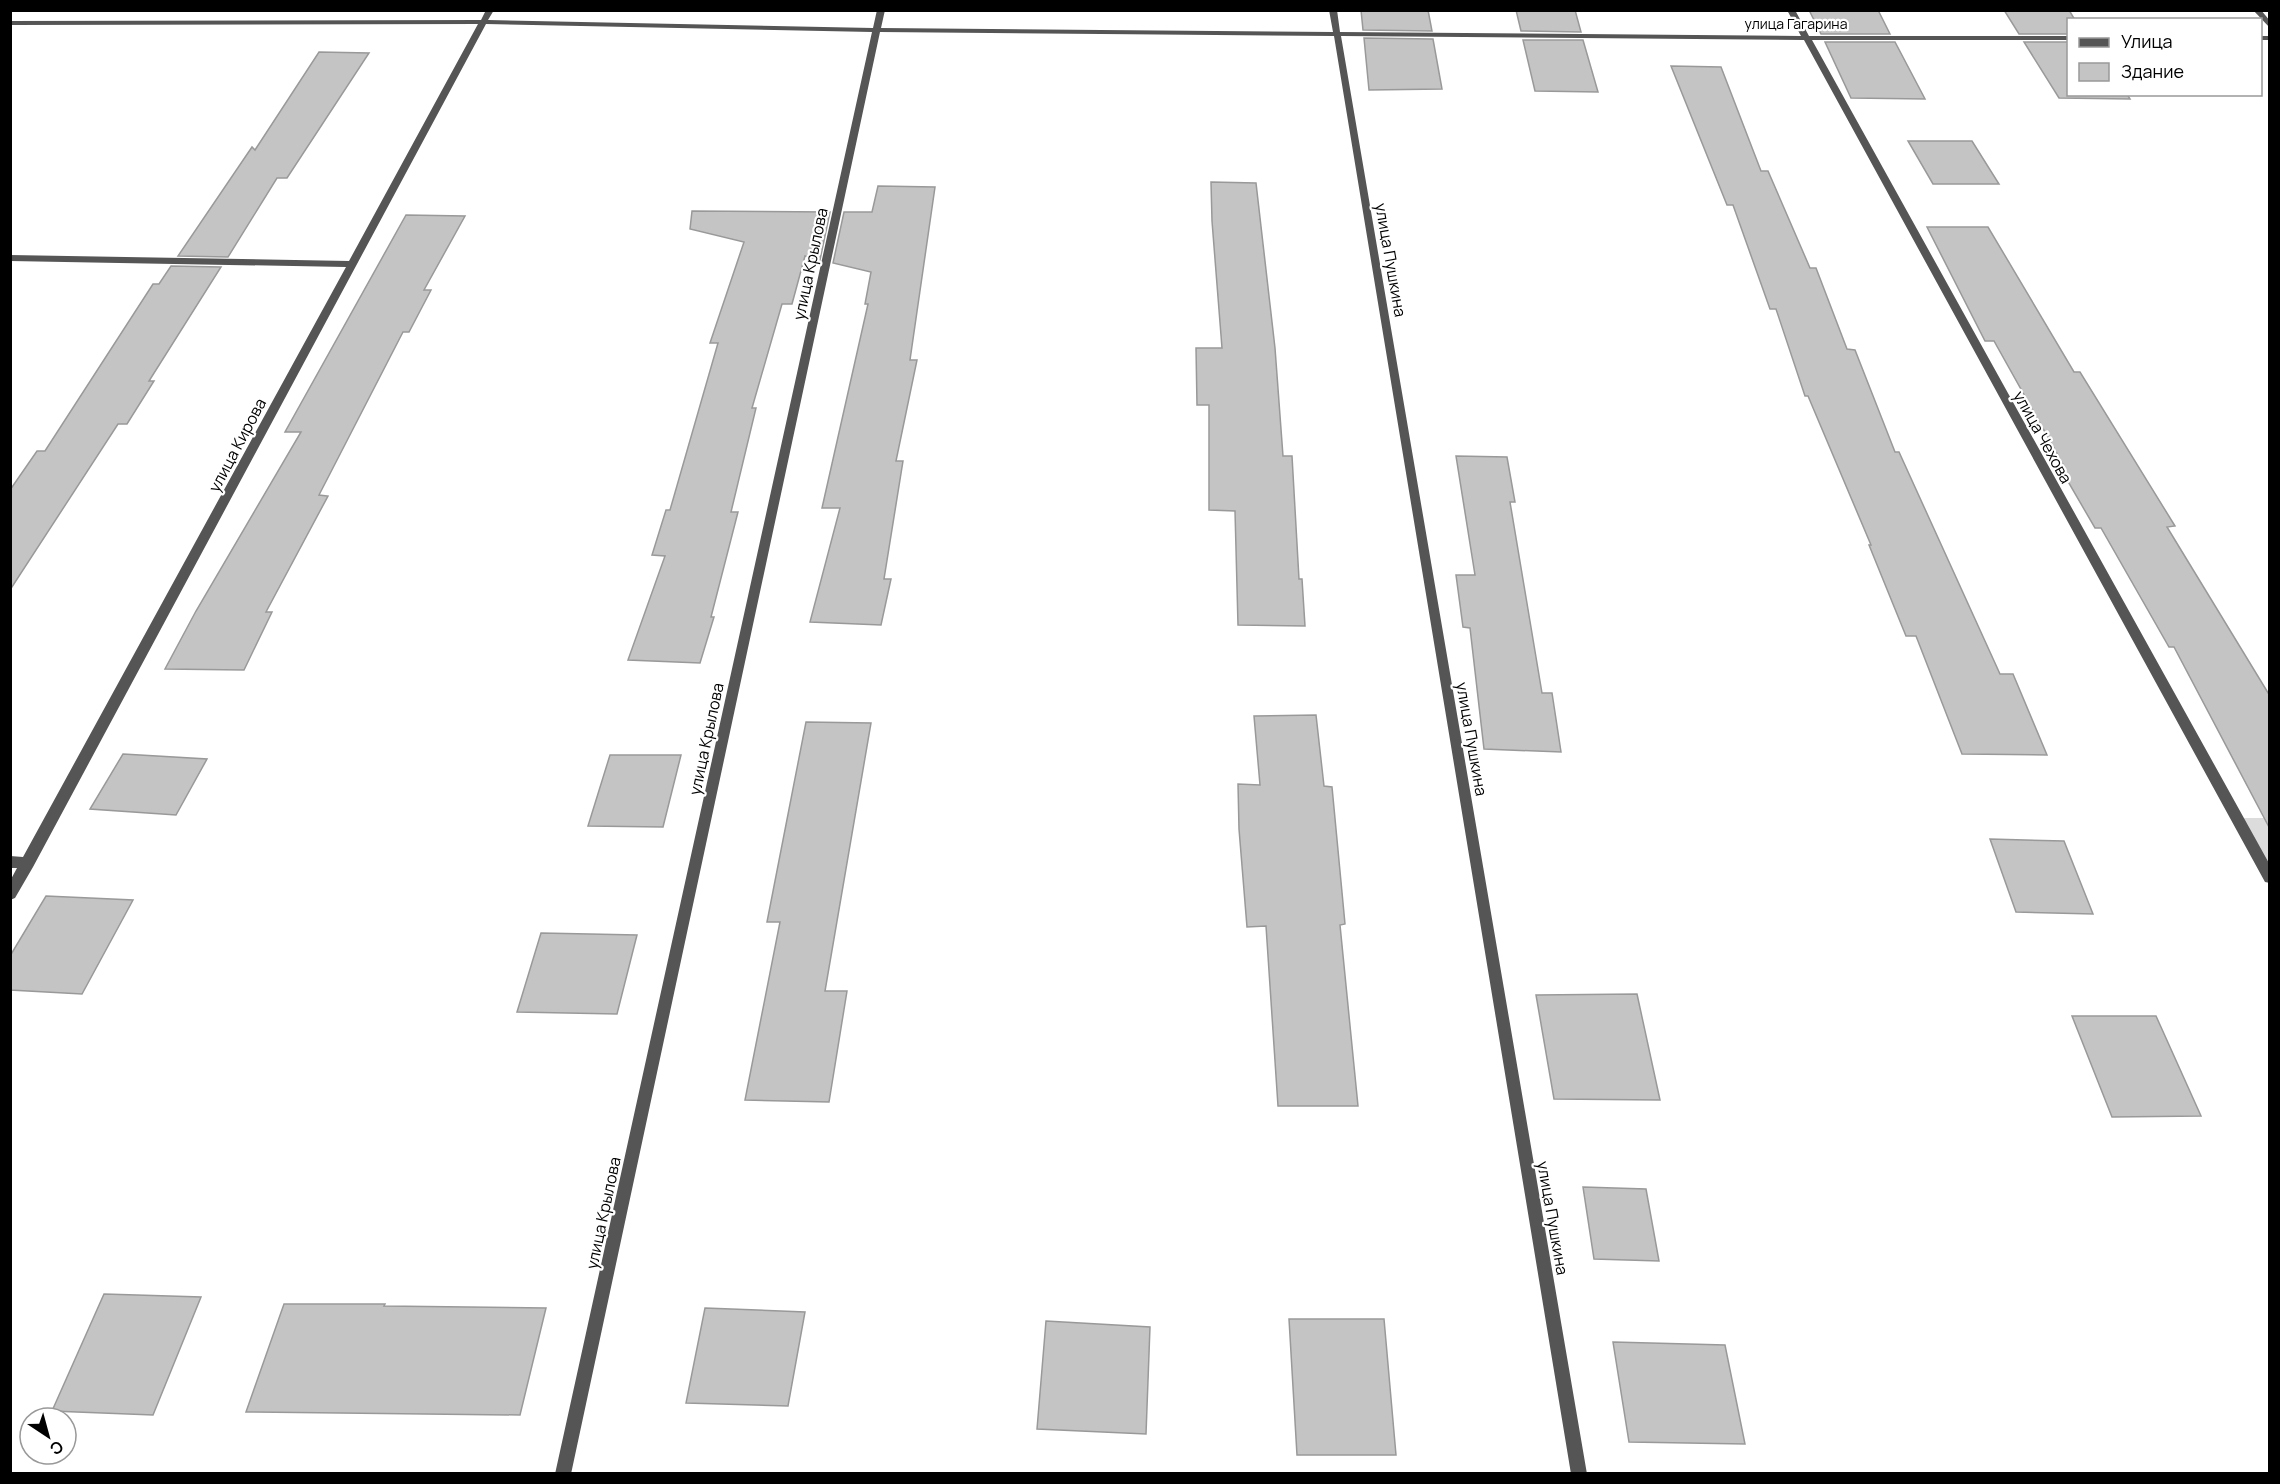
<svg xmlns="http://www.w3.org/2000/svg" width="2280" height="1484" viewBox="0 0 2280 1484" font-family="Manrope,sans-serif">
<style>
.green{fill:#dcdcdc}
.building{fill:#c4c4c4;stroke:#999;stroke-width:1.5}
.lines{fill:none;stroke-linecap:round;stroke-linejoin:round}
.minor{fill:#555;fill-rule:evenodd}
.labels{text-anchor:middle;stroke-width:4.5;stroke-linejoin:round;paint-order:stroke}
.far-street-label{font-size:14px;fill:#000;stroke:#fff}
.street-label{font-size:16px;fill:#000;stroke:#fff}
</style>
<rect width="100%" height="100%" fill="#fff"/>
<path class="green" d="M2243,818H2269V867Z"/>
<g class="building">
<path d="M1361,10H1428L1432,31L1363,30Z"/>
<path d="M1516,10H1575L1581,32L1521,31Z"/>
<path d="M1809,10H1878L1890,34H1821Z"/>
<path d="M2004,10H2069L2075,20H2068V34H2019Z"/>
<path d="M1364,38L1433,39L1442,89L1369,90Z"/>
<path d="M1523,40H1583L1598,92L1535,91Z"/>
<path d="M1825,42H1895L1925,99L1851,98Z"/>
<path d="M2024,42H2068V94H2127L2130,99L2059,98Z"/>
<path d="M319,52L369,53L287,178H277L228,257L178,256L252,147L255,150Z"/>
<path d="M1671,66L1721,67L1761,171H1768L1810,268H1816L1847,349L1855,350L1895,452H1899L2000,674H2013L2047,755L1962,754L1916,636H1906L1869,545H1871L1808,396H1805L1776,309H1770L1733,205H1727Z"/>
<path d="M1908,141H1972L1999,184H1933Z"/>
<path d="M1211,182L1256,183L1275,348L1283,456H1292L1299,579H1302L1305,626L1238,625L1235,511L1209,510V405H1197L1196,348H1222L1212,221Z"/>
<path d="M878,186L935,187L910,360H917L896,461H903L884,579H891L881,625L810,622L840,508H822L868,304H865L871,272L833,263L844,212H872Z"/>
<path d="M692,211L830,212L820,260L805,256L792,304H782L752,408H756L731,512H738L711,617H714L700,663L628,660L665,556L652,555L666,510H670L718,343H710L744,242L690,229Z"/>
<path d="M406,215L465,216L424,290H431L409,332H403L319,495L328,496L266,612H272L244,670L165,669L196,611L301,432H285Z"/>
<path d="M1927,227H1988L2074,372H2080L2175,526L2167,527L2270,696V829L2174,647H2169L2101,528H2095L2059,466H2064L1994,341H1985Z"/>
<path d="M171,266L221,267L149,381H154L127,424H118L10,590V490L37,451H45L153,284H159Z"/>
<path d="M1456,456L1507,457L1515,502H1510L1542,693H1552L1561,752L1484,749L1470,628L1463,627L1456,575H1475Z"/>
<path d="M1316,715L1324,786L1332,787L1345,924L1340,925L1358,1106H1278L1266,926L1247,927L1239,829L1238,784L1260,785L1254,716Z"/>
<path d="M806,722L871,723L825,991H847L829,1102L745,1100L780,922H767Z"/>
<path d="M123,754L207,759L176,815L90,809Z"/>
<path d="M610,755H681L663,827L588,826Z"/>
<path d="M1990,839L2064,841L2093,914L2016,912Z"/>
<path d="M46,896L133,900L82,994L10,990V956Z"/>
<path d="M541,933L637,935L617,1014L517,1012Z"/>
<path d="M1637,994L1660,1100L1554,1099L1536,995Z"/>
<path d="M2072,1016H2156L2201,1116L2112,1117Z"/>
<path d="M1583,1187L1646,1189L1659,1261L1594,1259Z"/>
<path d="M104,1294L201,1297L153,1415L52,1411Z"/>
<path d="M284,1304H385L384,1306L546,1308L520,1415L246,1412Z"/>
<path d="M705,1308L805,1312L788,1406L686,1403Z"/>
<path d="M1289,1319H1384L1396,1455H1297Z"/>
<path d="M1046,1321L1150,1327L1146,1434L1037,1429Z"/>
<path d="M1613,1342L1725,1345L1745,1444L1629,1442Z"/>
</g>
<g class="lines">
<g class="minor">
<path d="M486,10H494L488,20L873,28L877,10H885L881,28L1333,32L1329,10H1337L1340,32L1801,36L1787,10H1795L1809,36H2068V40H1812L2270,865V883L2265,882L1804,40L1341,36L1587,1474H1571L1334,36L880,32L571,1474H555L872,32L486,24L33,867L15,898L10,900V881L17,868H10V856L23,857L346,267L10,261V255L349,261L478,24L10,25V21L481,20Z"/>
<path d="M2253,10H2261L2270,21V28Z"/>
<rect x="2260" y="36" width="10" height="4"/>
</g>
</g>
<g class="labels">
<g class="far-street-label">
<text x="1796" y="29">улица Гагарина</text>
</g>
<g class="street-label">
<text transform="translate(1391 260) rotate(80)" y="6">улица Пушкина</text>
<text transform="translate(810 264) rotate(-78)" y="6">улица Крылова</text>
<text transform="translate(2043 437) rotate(61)" y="6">улица Чехова</text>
<text transform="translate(237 445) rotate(-62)" y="6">улица Кирова</text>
<text transform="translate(706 739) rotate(-78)" y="6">улица Крылова</text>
<text transform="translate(1472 739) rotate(80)" y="6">улица Пушкина</text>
<text transform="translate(603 1213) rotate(-78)" y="6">улица Крылова</text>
<text transform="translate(1553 1218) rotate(80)" y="6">улица Пушкина</text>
</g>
</g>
<rect width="2280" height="1484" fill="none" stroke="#000000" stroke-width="24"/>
<rect x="2067" y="18" width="195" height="78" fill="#ffffff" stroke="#999999" stroke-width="1.5"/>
<rect x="2079" y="38" width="30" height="9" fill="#555555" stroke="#999999" stroke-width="1.5"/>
<text x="2121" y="48" font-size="18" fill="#000000">Улица</text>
<rect x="2079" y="63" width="30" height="18" fill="#c4c4c4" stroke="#999999" stroke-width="1.5"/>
<text x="2121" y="78" font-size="18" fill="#000000">Здание</text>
<g transform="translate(48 1436) rotate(144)"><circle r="28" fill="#ffffff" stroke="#999999" stroke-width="1.5"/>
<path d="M0-4.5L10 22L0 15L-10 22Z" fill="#000000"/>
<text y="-9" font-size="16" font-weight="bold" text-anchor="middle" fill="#000000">С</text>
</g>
</svg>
